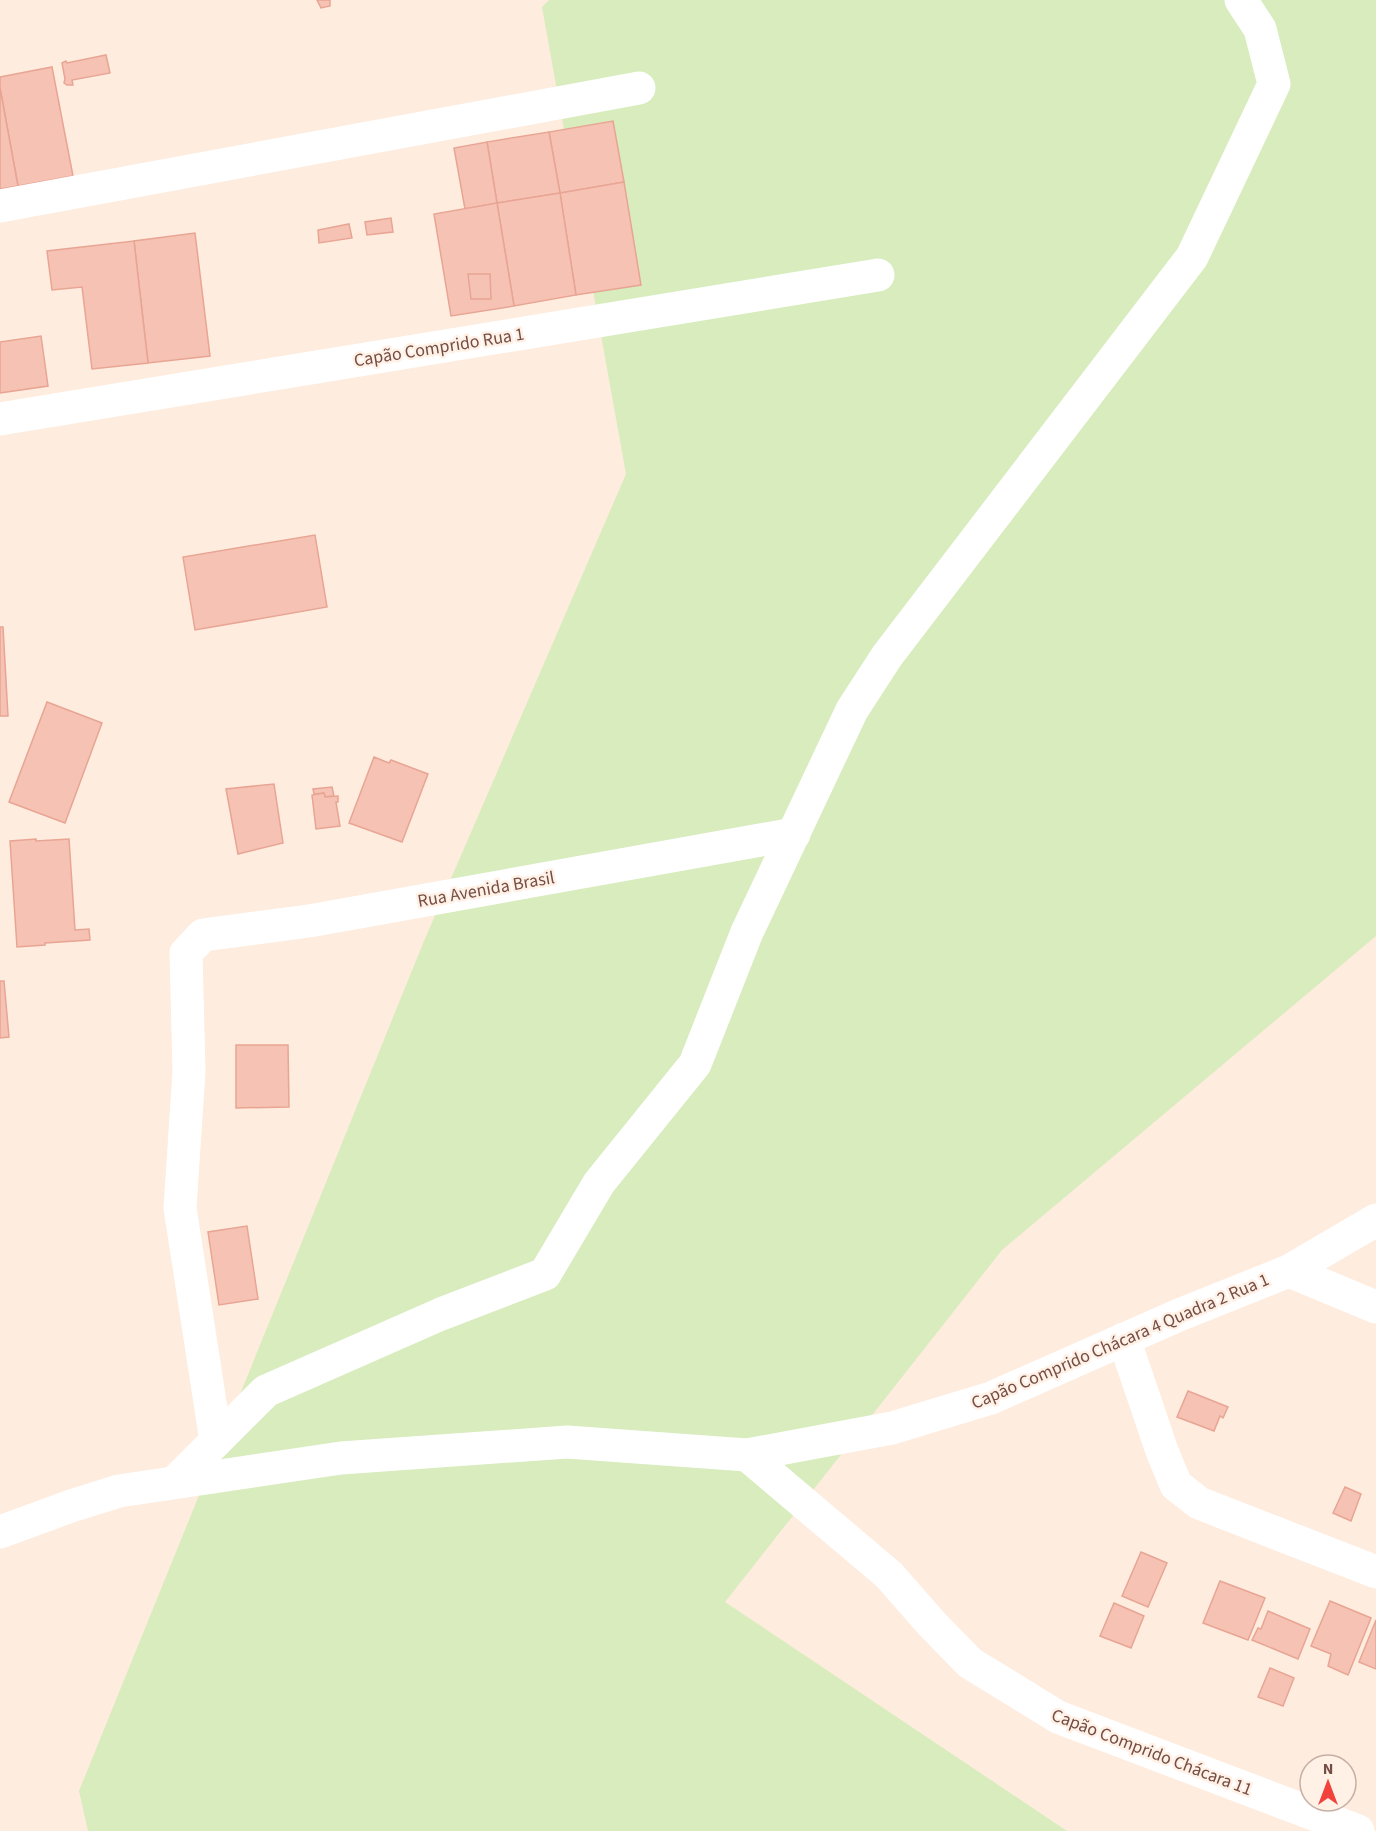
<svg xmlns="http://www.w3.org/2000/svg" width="1376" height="1831" viewBox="0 0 1376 1831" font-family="'Source Sans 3',sans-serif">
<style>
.green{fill:#d8ecbd}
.building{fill:#f5c2b4;stroke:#e8a594;stroke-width:1.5}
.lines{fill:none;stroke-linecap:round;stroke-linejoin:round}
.minor{stroke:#fff;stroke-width:33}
.labels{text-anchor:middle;stroke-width:5;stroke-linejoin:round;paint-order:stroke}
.street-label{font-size:18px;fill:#754d45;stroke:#fff1e6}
</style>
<rect width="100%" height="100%" fill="#feecde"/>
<path class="green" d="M549,0H1376V936L1002,1250L725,1602L1067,1831H88L79,1791L424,941L626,474L542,7Z"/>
<g class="building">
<path d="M317,0H330V6L321,8Z"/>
<path d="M106,55L110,73L72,80L73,85H67L64,83L65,79L62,63L66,61L67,63Z"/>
<path d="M52,67L73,176L18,186L0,88V77Z"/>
<path d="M0,88L18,186L0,189Z"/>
<path d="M613,121L624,182L560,193L549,132Z"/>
<path d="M549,132L560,193L497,203L487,142Z"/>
<path d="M487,142L497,203L465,209L454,148Z"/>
<path d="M624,182L641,285L576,295L560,193Z"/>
<path d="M560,193L576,295L514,306L497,203Z"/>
<path d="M497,203L514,306L451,316L434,214Z"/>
<path d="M391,218L393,232L367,235L365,222Z"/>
<path d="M349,224L352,238L319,243L318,230Z"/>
<path d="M195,233L210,356L148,363L134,241Z"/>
<path d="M134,241L148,363L92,369L82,287L52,290L47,251Z"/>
<path d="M468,274H490L491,299H471Z"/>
<path d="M41,336L48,386L0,393V342Z"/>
<path d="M315,535L327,607L195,630L183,557Z"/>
<path d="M0,627H3L8,716H0Z"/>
<path d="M47,702L102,723L65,823L9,802Z"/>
<path d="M374,757L389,763L391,760L428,774L402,842L349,823Z"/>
<path d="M274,784L283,843L238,854L226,789Z"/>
<path d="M332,787L334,796L325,797L324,793L314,794L313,789Z"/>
<path d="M324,793L325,797L338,796V802H336L340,826L316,829L312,795Z"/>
<path d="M36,839V841L69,839L75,930L89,929L90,940L45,943V945L17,947L10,841Z"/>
<path d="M0,981H4L9,1037L0,1038Z"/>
<path d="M236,1045H288L289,1107L236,1108Z"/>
<path d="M247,1226L258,1299L219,1305L208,1232Z"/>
<path d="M1188,1391L1228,1407L1223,1418L1220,1416L1214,1431L1177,1417Z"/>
<path d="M1345,1487L1361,1494L1351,1521L1333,1513Z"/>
<path d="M1141,1552L1167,1563L1148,1607L1122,1596Z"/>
<path d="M1220,1581L1265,1598L1248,1640L1203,1623Z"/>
<path d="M1330,1601L1371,1618L1348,1675L1328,1666L1331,1654L1311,1646Z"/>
<path d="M1114,1603L1144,1616L1131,1648L1100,1636Z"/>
<path d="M1268,1611L1310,1629L1298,1659L1252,1640L1258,1628L1261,1629Z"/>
<path d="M1376,1620V1669L1359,1662Z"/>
<path d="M1270,1668L1294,1678L1283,1706L1258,1697Z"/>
</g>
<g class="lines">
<g class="minor">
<path d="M0,206L639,88"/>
<path d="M0,419L878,275"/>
<path d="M1289,1271L1376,1307"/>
<path d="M1124,1339L1162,1451L1176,1485L1199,1503L1376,1572"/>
<path d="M216,1441L180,1208L189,1071L186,953L203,935L309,921L794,834"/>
<path d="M747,1455L889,1575L932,1624L970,1663L1058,1717L1358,1831"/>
<path d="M175,1482L266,1391L441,1314L545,1274L599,1183L695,1064L747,932L852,710L887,656L1192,257L1274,84L1260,29L1241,0"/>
<path d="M0,1532L71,1506L119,1491L341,1458L567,1442L747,1455L892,1428L991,1398L1179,1315L1289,1271L1376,1220"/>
</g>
</g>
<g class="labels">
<g class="street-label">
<text transform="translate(439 347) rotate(-9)" y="6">Capão Comprido Rua 1</text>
<text transform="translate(486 889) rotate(-10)" y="6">Rua Avenida Brasil</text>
<text transform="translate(1120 1341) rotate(-23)" y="6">Capão Comprido Chácara 4 Quadra 2 Rua 1</text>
<text transform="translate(1152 1752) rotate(21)" y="6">Capão Comprido Chácara 11</text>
</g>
</g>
<g transform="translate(1328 1783)"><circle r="28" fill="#fff1e6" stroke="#c8afa6" stroke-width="1.5"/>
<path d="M0-4.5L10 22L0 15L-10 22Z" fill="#f1423b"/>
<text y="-9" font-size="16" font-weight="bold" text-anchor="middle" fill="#754d45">N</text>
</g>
</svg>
